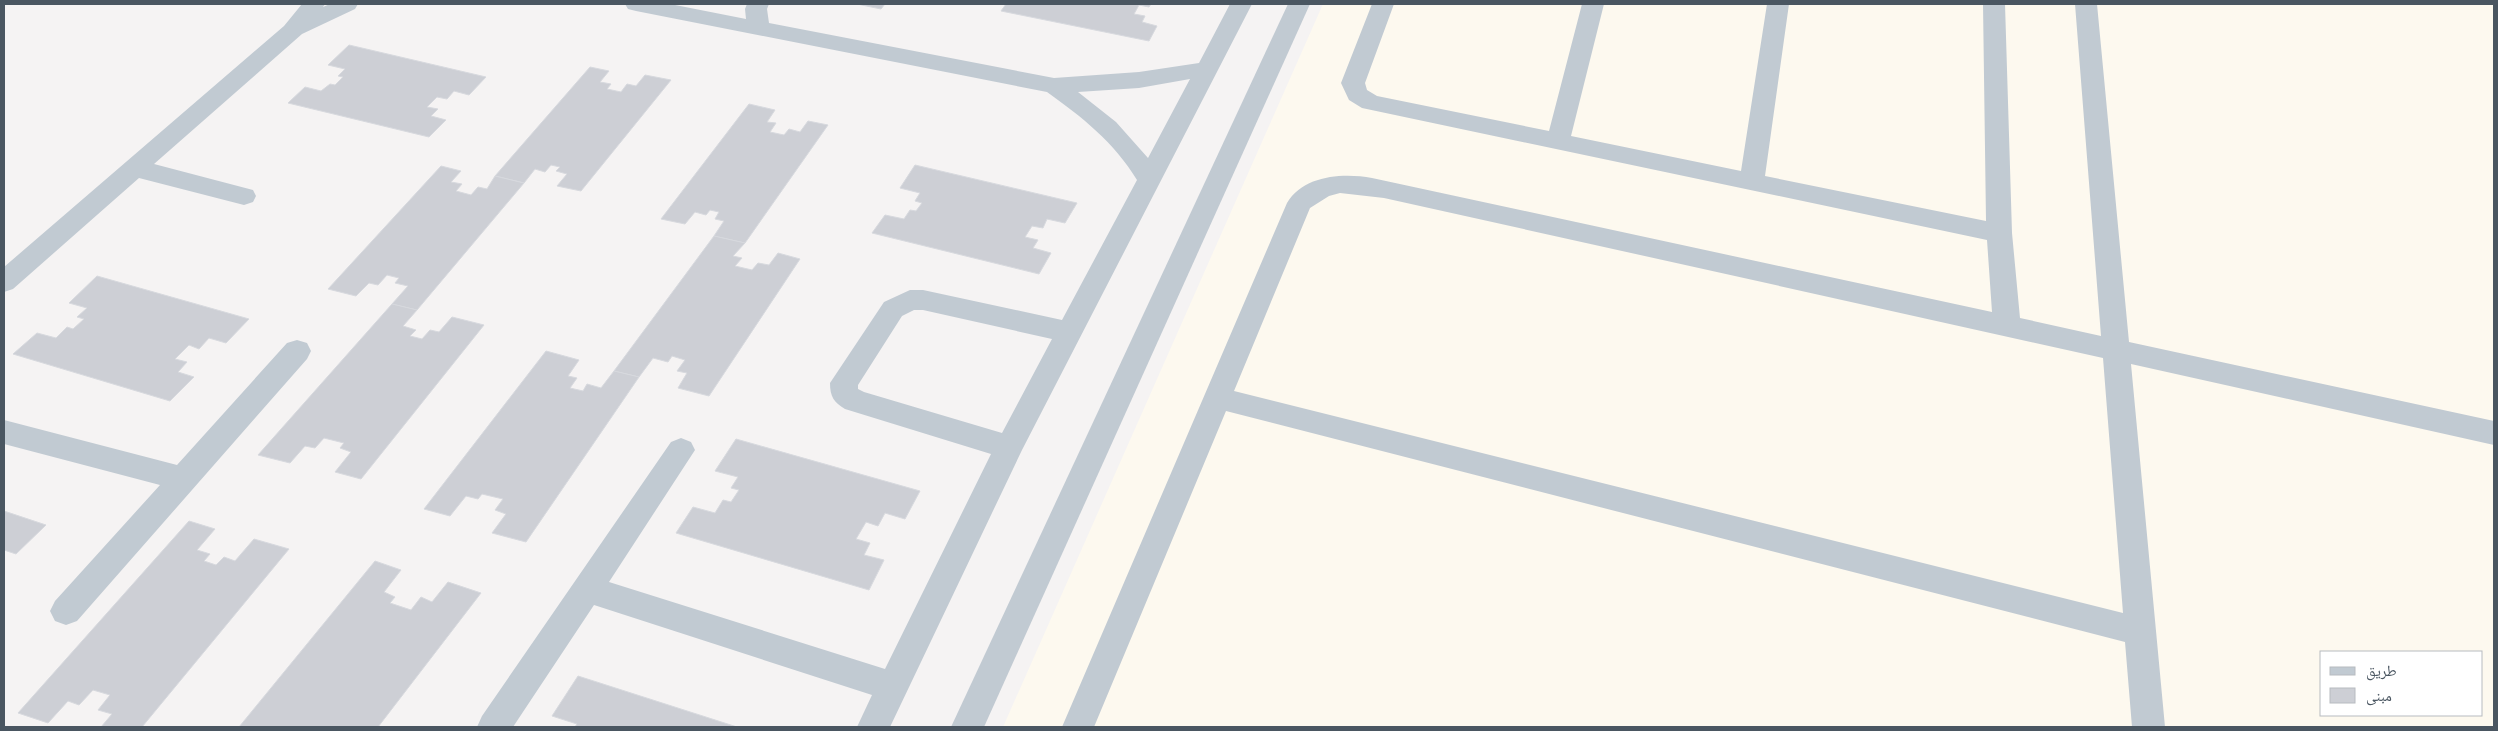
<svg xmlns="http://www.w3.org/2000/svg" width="2498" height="731" viewBox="0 0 2498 731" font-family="'Open Sans','Noto Naskh Arabic',sans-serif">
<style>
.commercial{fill:#fdf9ef;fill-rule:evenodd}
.building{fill:#cdcfd5;stroke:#d7d9de}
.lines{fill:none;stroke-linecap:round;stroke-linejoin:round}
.minor{fill:#c1cad2;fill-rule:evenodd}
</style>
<rect width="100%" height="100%" fill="#f5f3f3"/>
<path class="commercial" d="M1323,4H2494V727H1003ZM2322,652H2482V715H2322Z"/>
<g class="building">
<path d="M857,4H885L881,9Z"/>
<path d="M1006,4H1151L1149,7L1139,5L1134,14L1145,16L1142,22L1157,26L1149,41L1001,11Z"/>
<path d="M349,45L486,77L469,95L454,91L447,99L437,97L427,107L438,109L431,116L446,120L429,137L288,103L305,87L321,91L330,84L335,85L343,77L338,76L345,69L328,65Z"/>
<path d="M590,67L609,71L600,82L611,84L607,89L621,92L627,84L636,86L645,75L671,80L581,191L557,186L567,174L556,171L560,167L551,165L545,172L535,169L524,183L495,176Z"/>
<path d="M749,104L775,110L767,122L776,123L770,132L784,135L789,129L800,132L808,121L828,125L745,243L714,236L724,221L715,219L719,212L710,210L706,215L695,212L685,224L661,219Z"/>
<path d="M915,165L1077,203L1065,223L1047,219L1043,228L1032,226L1025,237L1038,240L1033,248L1051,253L1039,274L872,233L885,215L904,219L910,210L916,211L922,203L915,201L920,193L900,188Z"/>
<path d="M441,166L461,171L451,182L462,184L456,191L471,195L478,187L487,189L495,176L524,183L417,310L392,304L408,286L395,283L399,278L387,275L378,285L369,283L356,296L328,289Z"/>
<path d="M714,236L745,243L733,256L742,258L735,266L752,270L758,263L769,265L778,253L800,259L709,396L678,388L687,373L677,371L685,360L672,356L668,362L653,358L639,377L614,371Z"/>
<path d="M97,276L249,319L226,343L209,338L199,349L189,345L175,359L187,362L178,372L194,377L170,401L13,354L37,333L56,338L67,327L73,329L84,319L77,317L87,308L69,303Z"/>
<path d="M392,304L417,310L403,326L416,330L410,336L422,339L430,330L439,332L452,317L484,325L361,479L335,472L351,452L340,448L344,443L324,438L315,448L305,446L290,463L258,455Z"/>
<path d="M546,351L579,360L568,376L577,378L570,388L583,391L587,384L601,388L614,371L639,377L526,542L492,533L506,514L495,510L503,499L482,494L478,499L466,496L450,516L424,509Z"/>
<path d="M736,439L920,491L905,519L885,513L878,526L866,522L856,539L870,543L864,555L884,560L869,590L676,533L693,507L715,513L723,500L731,502L739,490L731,488L738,477L715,471Z"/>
<path d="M4,511L46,525L16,554L4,550Z"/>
<path d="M189,521L215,529L197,550L210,554L204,561L216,565L224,557L235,561L254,539L289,549L142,727H101L112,714L98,710L110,695L93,690L79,705L68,701L48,723L18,713Z"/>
<path d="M375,561L401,570L384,592L395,597L390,603L411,610L421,597L432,602L448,582L481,593L378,727H239Z"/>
<path d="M578,676L737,727H575L577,724L552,716Z"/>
</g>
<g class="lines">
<g class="minor">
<path d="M302,4H325L323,7L330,4H358L355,9L302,34L154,164L253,190L256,196L253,202L244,205L139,178L13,289L4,292V267L284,26Z"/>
<path d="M625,4H670L746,19L745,9L747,4H769L767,9L769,23L1054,78L1139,72L1199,63L1230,4H1252L1022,450L890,727H857L872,695L594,605L513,727H477L482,716L671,442L681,438L691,442L695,450L609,582L885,669L991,454L845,409C834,402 830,397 830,383L884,302L910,290H923L1062,320L1137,180C1114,142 1082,117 1047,92L636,11L628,9ZM1190,79L1148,158L1116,122L1078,92L1139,88ZM914,310H923L1052,339L1002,433L864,392L858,389V385L902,316Z"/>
<path d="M1288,4H1310L984,727H951Z"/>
<path d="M1372,4H1394L1365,83L1367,90L1377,96L1549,131L1582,4H1604L1571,136L1741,171L1767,4H1789L1765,176L1986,221L1983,4H2005L2012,233L2020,318L2101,336L2075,4H2097L2129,342L2494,421V445L2131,364L2165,727H2132L2125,642L1226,411L1094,727H1062L1287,203C1304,175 1343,173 1372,178L1992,312L1987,240L1362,108L1349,100L1341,83ZM1340,193L1384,198L2103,358L2123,613L1234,391L1310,208L1329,196Z"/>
<path d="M297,340L307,343L311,351L307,359L77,621L66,625L55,621L50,611L55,601L160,485L4,444V420L177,465L287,343Z"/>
</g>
</g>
<rect width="2498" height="731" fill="none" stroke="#4a5661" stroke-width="10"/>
<rect x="2320" y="651" width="162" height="65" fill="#ffffff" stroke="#b7bbc0"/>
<rect x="2330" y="667" width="25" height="8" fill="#c1cad2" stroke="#b7bbc0"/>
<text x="2366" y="676" font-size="15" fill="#4a5661">طريق</text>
<rect x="2330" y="688" width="25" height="15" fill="#cdcfd5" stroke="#b7bbc0"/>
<text x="2366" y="701" font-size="15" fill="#4a5661">مبنى</text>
</svg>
